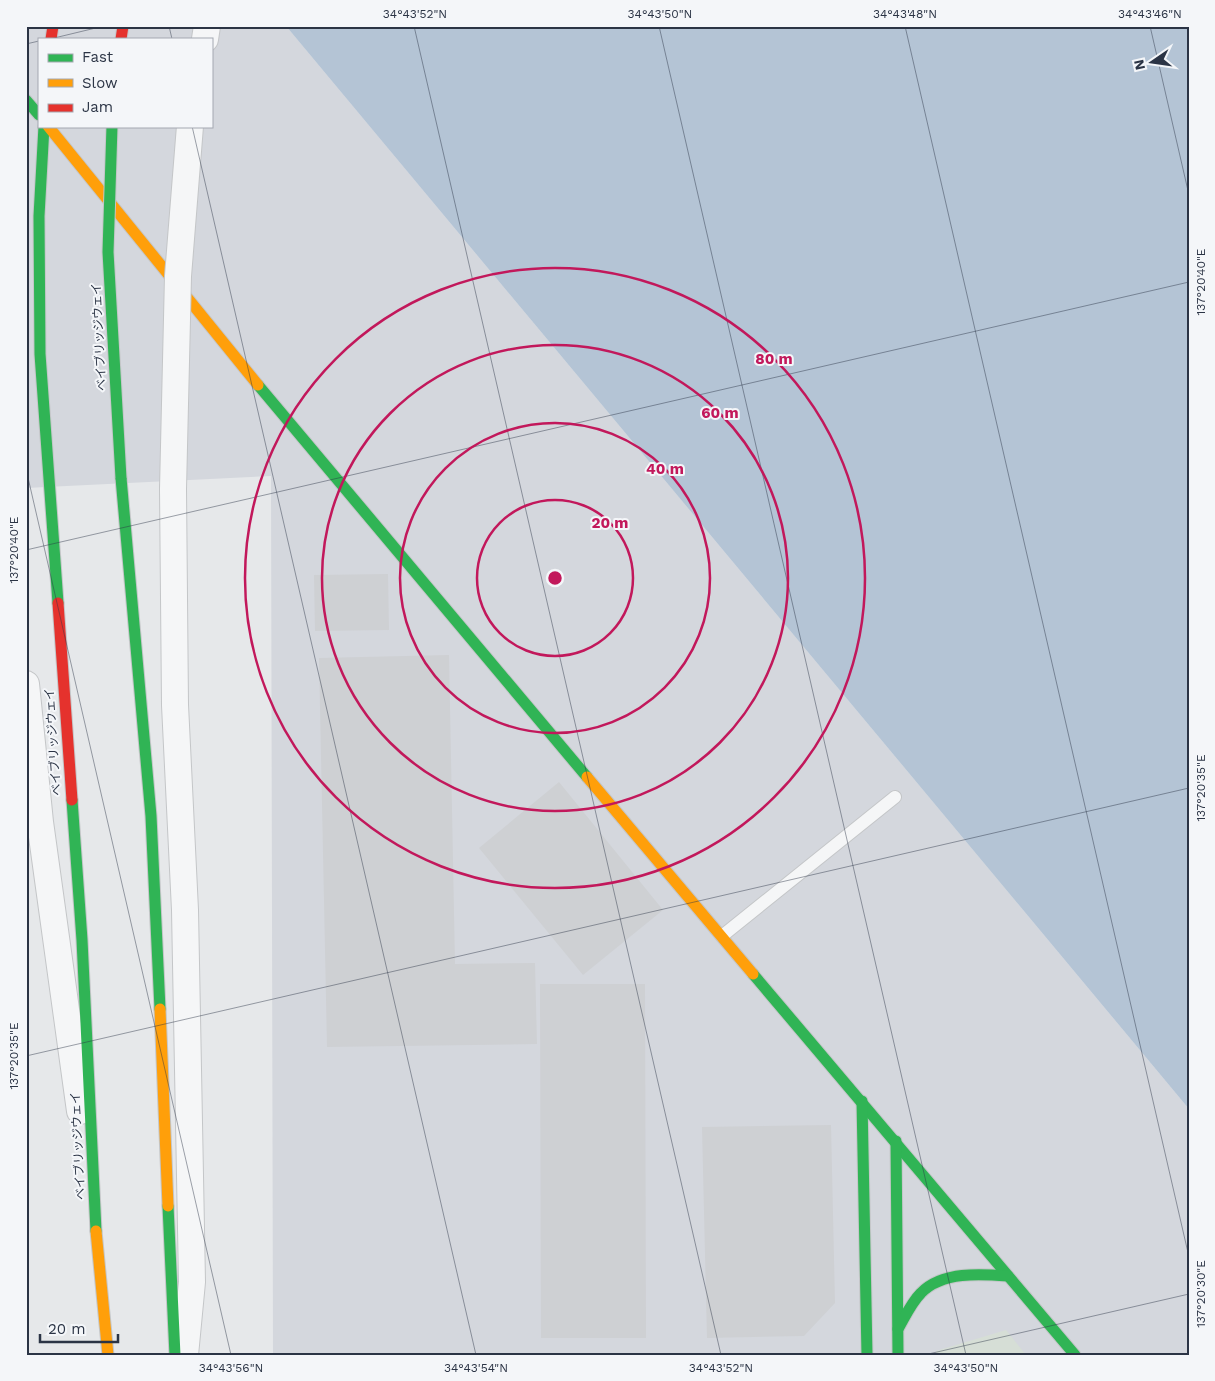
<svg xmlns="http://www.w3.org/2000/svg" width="1215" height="1381" viewBox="0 0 1215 1381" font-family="'Work Sans','Noto Sans JP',sans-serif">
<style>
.built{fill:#d4d7dd;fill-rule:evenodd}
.green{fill:#d6ded6}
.water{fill:#b4c4d5}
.building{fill:#ced0d3}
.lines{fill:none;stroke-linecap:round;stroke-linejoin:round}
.lane-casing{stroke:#c4c6c8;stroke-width:14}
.street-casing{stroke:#c4c6c8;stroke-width:28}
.fast-casing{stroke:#c4c6c8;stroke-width:13}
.slow-casing{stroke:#c4c6c8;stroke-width:13}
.jam-casing{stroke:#c4c6c8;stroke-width:13}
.lane{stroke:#f5f6f7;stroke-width:12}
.street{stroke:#f5f6f7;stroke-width:26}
.fast{stroke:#30b455;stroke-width:11}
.slow{stroke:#ff9f0a;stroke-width:11}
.jam{stroke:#e5322d;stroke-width:11}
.street-bridge-casing{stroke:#c4c6c8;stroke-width:28;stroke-linecap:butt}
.fast-bridge-casing{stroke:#c4c6c8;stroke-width:13;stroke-linecap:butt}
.street-bridge{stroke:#f5f6f7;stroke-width:26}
.fast-bridge{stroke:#30b455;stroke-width:11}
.ticks{fill:none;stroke:#2b3445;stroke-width:1;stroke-opacity:0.45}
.ring{fill:none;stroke:#c2185b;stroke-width:2.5}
.labels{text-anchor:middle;stroke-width:4;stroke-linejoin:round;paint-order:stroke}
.street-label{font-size:12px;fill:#2b3445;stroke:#f4f6f9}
.centre{fill:#c2185b;stroke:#f4f6f9;stroke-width:2.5}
.ring-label{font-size:15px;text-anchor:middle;font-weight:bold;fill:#c2185b;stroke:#f4f6f9;stroke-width:4;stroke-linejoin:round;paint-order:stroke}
.neatline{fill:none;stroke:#2b3445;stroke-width:2}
.ticks-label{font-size:12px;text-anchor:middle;fill:#2b3445}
</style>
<rect width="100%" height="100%" fill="#e6e8ea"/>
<path class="built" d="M26,26H286L1189,1109V1355H273L271,476L26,488ZM39,39H211V126H39Z"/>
<path class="green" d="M1006,1330L1026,1355H936V1351Z"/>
<path class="water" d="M286,26H1189V1109Z"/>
<g class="building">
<path d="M388,574L389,630L315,631L314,575Z"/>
<path d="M449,655L455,964L535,963L537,1044L327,1047L319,658Z"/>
<path d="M559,782L663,910L583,975L479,848Z"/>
<path d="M540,984H645L646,1338H541Z"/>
<path d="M831,1125L835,1303L804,1336L707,1338L702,1127Z"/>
</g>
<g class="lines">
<defs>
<path id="lane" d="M722,936L895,797"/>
<g id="street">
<path d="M205,39L207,26"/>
<path d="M173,489L175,705L185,910L192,1282L185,1355"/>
<path d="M26,684L40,822L80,1111"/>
</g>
<g id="fast">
<path d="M26,100L39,115"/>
<path d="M44,126L39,216L40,354L58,603"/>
<path d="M258,385L587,777"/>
<path d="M121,478L151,816L160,1009"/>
<path d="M72,800L82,940L96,1231"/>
<path d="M753,974L1075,1355"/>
<path d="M862,1101L867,1355"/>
<path d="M896,1141L898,1355"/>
<path d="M168,1206L175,1355"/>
<path d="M898,1329C905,1317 911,1303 921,1293C942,1271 981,1274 1008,1276"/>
</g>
<g id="slow">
<path d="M48,126L258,385"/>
<path d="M587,777L753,974"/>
<path d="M160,1009L168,1206"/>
<path d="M96,1231L108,1355"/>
</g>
<g id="jam">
<path d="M51,39L53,26"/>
<path d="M121,39L123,26"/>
<path d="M58,603L72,800"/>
</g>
</defs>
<use href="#lane" class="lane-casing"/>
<use href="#street" class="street-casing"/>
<use href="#fast" class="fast-casing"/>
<use href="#slow" class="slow-casing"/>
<use href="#jam" class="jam-casing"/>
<use href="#lane" class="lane"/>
<use href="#street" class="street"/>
<use href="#fast" class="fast"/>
<use href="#slow" class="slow"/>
<use href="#jam" class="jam"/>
<defs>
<path id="street-bridge" d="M173,489L178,276L190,126"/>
<path id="fast-bridge" d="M112,126L108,252L121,478"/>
</defs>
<use href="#street-bridge" class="street-bridge-casing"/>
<use href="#fast-bridge" class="fast-bridge-casing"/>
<use href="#street-bridge" class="street-bridge"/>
<use href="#fast-bridge" class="fast-bridge"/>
</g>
<path class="ticks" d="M169,26L172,39M414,26L721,1355M659,26L966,1355M905,26L1189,1257M1150,26L1189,195M50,39L104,26M26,44L39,41M192,126L476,1355M26,469L231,1355M26,550L1189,282M26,1056L1189,788M924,1355L1189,1294"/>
<g class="ring">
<circle cx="555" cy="578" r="78"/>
<circle cx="555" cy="578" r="155"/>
<circle cx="555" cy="578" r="233"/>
<circle cx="555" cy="578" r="310"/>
</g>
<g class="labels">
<g class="street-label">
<text transform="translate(99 337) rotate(-93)" y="4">ベイブリッジウェイ</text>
<text transform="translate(53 742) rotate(-94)" y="4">ベイブリッジウェイ</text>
<text transform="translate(78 1146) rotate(-93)" y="4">ベイブリッジウェイ</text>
</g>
</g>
<circle cx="555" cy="578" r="8" class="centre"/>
<g class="ring-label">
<text x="774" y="364">80 m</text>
<text x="720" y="418">60 m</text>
<text x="665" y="474">40 m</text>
<text x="610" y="528">20 m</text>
</g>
<rect width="1215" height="1381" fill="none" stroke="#f4f6f9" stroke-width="55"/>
<rect x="38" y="38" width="175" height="90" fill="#f4f6f9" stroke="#a4a8b1"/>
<rect x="48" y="54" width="25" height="8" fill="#30b455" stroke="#a4a8b1"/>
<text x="82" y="62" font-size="15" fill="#2b3445">Fast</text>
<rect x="48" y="79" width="25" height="8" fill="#ff9f0a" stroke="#a4a8b1"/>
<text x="82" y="88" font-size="15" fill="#2b3445">Slow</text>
<rect x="48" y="104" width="25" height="8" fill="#e5322d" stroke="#a4a8b1"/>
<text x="82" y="112" font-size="15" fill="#2b3445">Jam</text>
<g transform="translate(1152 62) rotate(257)" stroke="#f4f6f9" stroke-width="4" paint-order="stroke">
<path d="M0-4L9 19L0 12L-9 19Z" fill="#2b3445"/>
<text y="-8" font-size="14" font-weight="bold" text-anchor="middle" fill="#2b3445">N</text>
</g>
<path d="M40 1334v8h78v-8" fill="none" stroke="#2b3445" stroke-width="2.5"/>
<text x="48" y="1334" font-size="15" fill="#2b3445" stroke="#f4f6f9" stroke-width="4" paint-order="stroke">20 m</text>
<rect x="28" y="28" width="1160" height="1326" class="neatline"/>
<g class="ticks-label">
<text x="415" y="18">34°43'52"N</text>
<text x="660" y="18">34°43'50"N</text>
<text x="905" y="18">34°43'48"N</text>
<text x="1150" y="18">34°43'46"N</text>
<text transform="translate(1201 282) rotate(-90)" y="4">137°20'40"E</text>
<text transform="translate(14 550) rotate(-90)" y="4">137°20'40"E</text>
<text transform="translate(1201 788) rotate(-90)" y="4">137°20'35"E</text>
<text transform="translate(14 1056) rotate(-90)" y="4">137°20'35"E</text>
<text transform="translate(1201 1294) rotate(-90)" y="4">137°20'30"E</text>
<text x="231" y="1372">34°43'56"N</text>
<text x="476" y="1372">34°43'54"N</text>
<text x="721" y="1372">34°43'52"N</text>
<text x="966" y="1372">34°43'50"N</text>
</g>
</svg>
